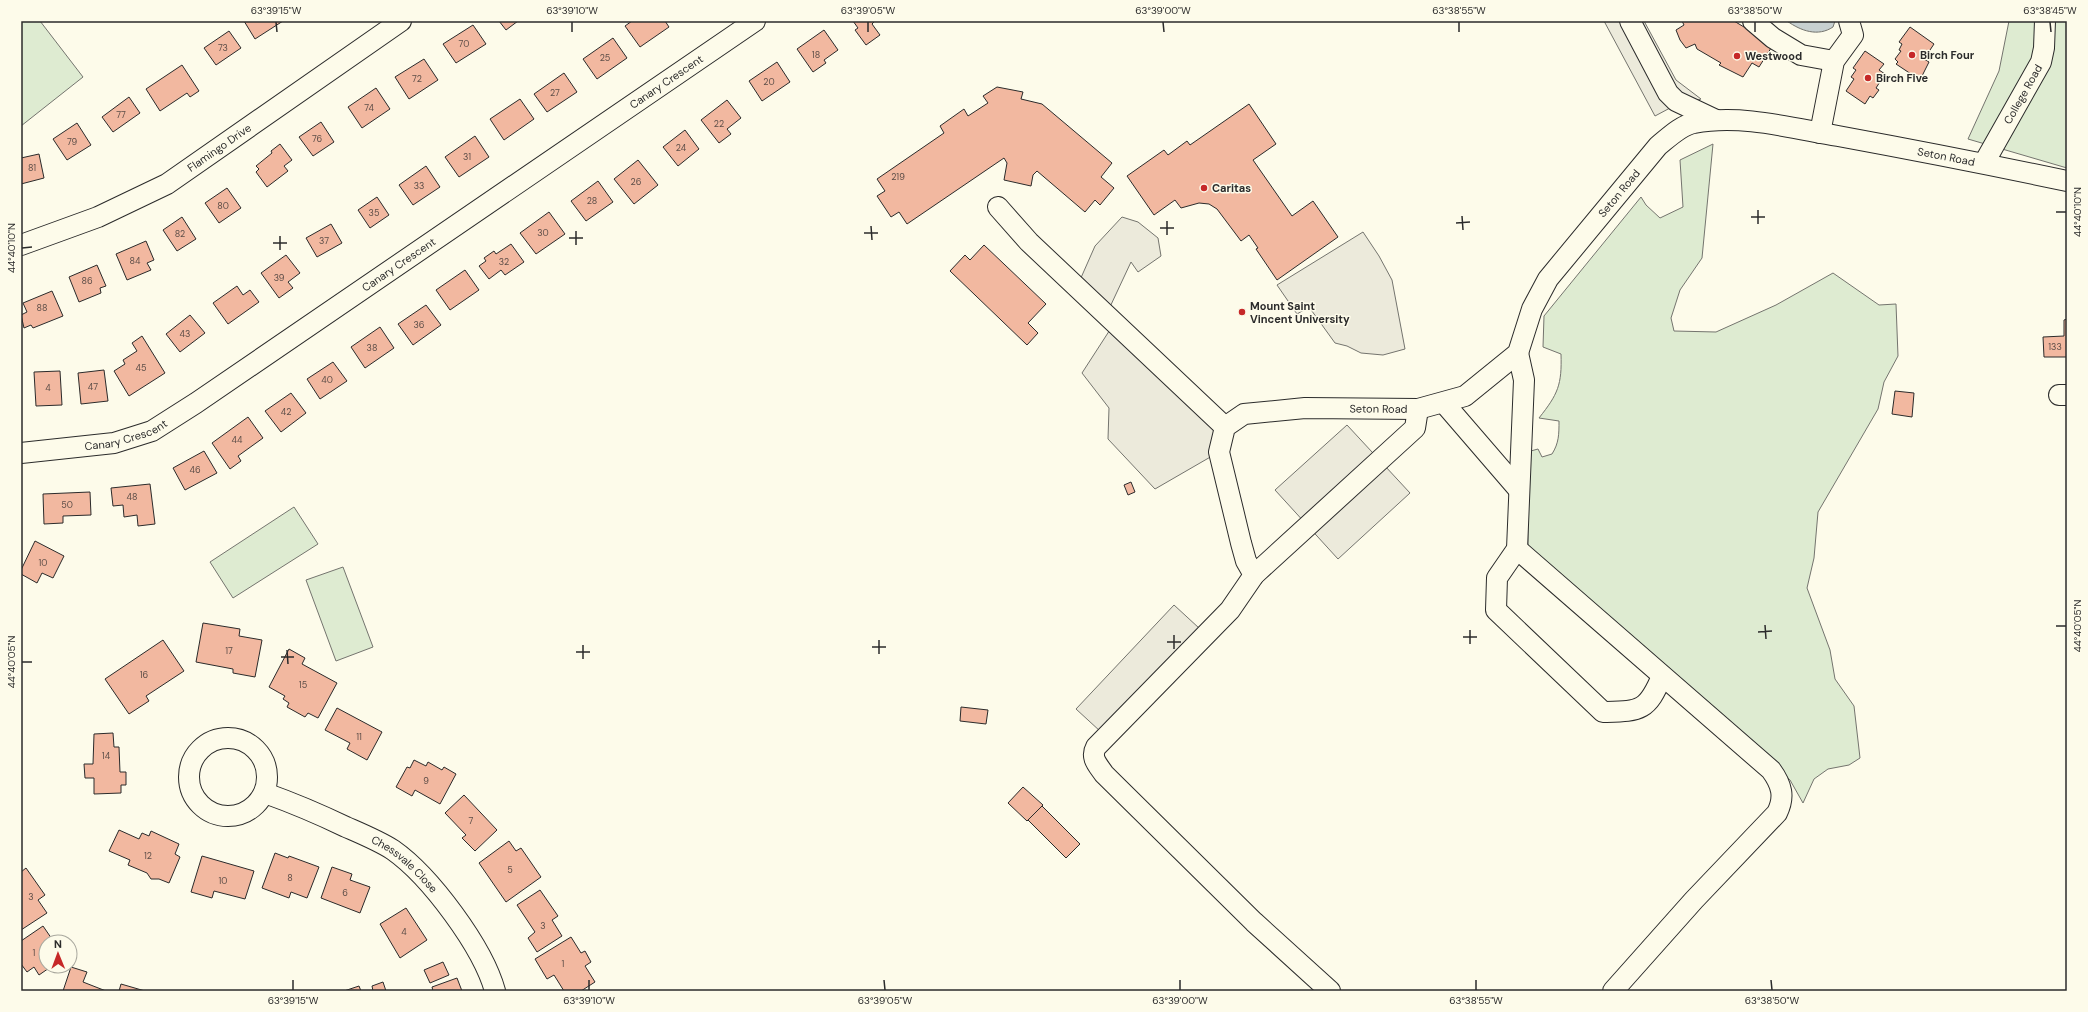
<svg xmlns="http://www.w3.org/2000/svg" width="2088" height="1012" viewBox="0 0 2088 1012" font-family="'DM Sans',sans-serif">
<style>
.green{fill:#deebd1;stroke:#74746e}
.parking{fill:#eceadb;stroke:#74746e}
.water{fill:#c7d0d0;stroke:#74746e}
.building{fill:#f2b8a0;stroke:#2b2b2b}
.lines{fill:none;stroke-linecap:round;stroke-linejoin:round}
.minor-casing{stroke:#2b2b2b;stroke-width:22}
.minor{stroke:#fdfbea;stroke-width:20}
.ticks{fill:none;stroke:#2b2b2b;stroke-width:1.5}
.poi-dot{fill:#c62828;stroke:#fdfbea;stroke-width:1.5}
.labels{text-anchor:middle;stroke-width:3;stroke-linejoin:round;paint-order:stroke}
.number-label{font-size:9px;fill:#5d4e48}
.poi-label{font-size:11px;font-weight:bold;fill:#2b2b2b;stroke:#fdfbea;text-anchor:start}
.street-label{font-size:11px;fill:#2b2b2b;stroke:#fdfbea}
.neatline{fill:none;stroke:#2b2b2b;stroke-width:1.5}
.ticks-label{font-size:10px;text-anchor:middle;fill:#2b2b2b}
</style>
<rect width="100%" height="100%" fill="#fdfbea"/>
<g class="green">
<path d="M21,21H40L83,77L21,126Z"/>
<path d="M2009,21H2067V168L1968,139L1999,71Z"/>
<path d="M1713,144L1702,258L1680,290L1671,318L1674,331L1716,332L1776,305L1833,273L1879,305L1896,304L1898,356L1884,382L1878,409L1818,512L1814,558L1807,588L1830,650L1835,679L1854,706L1860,758L1849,765L1828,769L1814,779L1803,803L1790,780L1528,548L1527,452L1538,449L1542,457L1552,454C1559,443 1559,434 1559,421L1539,418C1558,394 1562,385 1561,354L1543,347L1544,316L1641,197L1646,205L1660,218L1683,207L1680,160Z"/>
<path d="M294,507L318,544L233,598L210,562Z"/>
<path d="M343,567L373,647L336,661L306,580Z"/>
</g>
<g class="parking">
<path d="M1604,21H1644L1676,80L1701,99L1670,108L1655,116Z"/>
<path d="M1122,217L1138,222L1158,238L1161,256L1138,272L1131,262L1109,309L1080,280L1095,246Z"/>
<path d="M1363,232L1379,256L1392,280L1405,349L1383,355L1361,353L1347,346L1335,343L1309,307L1297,314L1277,285Z"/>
<path d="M1115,322L1225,427L1219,452L1155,489L1108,439L1109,408L1082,373Z"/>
<path d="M1347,425L1410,493L1338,559L1275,490Z"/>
<path d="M1174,605L1212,640L1113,743L1076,709Z"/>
</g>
<path class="water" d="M1787,21H1835L1833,27C1818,37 1801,31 1787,21Z"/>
<g class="building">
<path d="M244,21H283L255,39Z"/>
<path d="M499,21H518L506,30Z"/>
<path d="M632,21H665L669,27L640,47L625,26Z"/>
<path d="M853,21H875L872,24L880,35L866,45L855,30L858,28Z"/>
<path d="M1682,21H1734L1744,27L1745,25L1773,45L1759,67L1752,63L1743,77L1719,65L1721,63L1697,49L1695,44L1686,48L1680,40L1676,30L1684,25Z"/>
<path d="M473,25L486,44L456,63L443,44Z"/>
<path d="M1910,27L1934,44L1924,59L1929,62L1920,80L1896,64L1898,62L1895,59L1901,51L1899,50L1902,44L1899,42Z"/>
<path d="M824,30L838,50L824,60L826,63L813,72L797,49Z"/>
<path d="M229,31L241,48L216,65L204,48Z"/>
<path d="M613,38L627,58L597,79L583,59Z"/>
<path d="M1865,51L1884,64L1879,70L1885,74L1876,88L1879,90L1873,98L1870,96L1865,104L1846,91L1854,79L1851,77L1856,70L1853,68Z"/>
<path d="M424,59L438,80L409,99L395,77Z"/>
<path d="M777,62L790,82L762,101L749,81Z"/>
<path d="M182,65L199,91L190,97L187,93L160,111L146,89Z"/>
<path d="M564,73L577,92L547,112L534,94Z"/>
<path d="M997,87L1023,92L1021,99L1042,104L1112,163L1101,177L1114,188L1100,205L1095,200L1085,212L1037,171L1033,175L1031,186L1004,180L1007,163L1004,158L907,224L899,212L891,217L877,196L885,191L877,179L944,133L940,126L964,109L968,116L988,103L983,96Z"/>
<path d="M376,88L390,109L362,128L348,107Z"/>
<path d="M129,97L140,113L113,132L102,117Z"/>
<path d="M520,99L534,119L504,140L490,119Z"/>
<path d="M727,100L741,118L727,129L731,134L719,143L701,120Z"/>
<path d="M1249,104L1276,144L1253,160L1292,216L1313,201L1338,237L1277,280L1256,249L1258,248L1249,235L1241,241L1217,209L1209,204L1199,203L1181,208L1175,200L1154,215L1127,176L1164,150L1168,155L1187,141L1190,145Z"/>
<path d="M321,122L334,142L313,156L299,137Z"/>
<path d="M77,123L91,145L67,160L53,139Z"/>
<path d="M685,130L699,149L678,166L663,147Z"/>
<path d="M475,136L489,157L459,177L445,157Z"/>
<path d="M280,144L292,160L284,166L288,171L267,187L256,172L259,169L256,166L272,153L271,151Z"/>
<path d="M39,154L44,178L21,184V158Z"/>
<path d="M638,160L658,185L634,204L614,179Z"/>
<path d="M426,166L440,187L413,205L399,185Z"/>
<path d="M598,181L613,202L586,221L571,201Z"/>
<path d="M227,188L241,208L219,223L205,203Z"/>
<path d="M377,197L389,215L370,228L358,210Z"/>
<path d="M549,212L565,234L536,254L520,233Z"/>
<path d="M182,217L196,239L177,251L163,230Z"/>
<path d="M331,224L342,243L317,257L306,238Z"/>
<path d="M146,241L154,260L147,263L151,270L127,280L116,254Z"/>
<path d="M511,244L524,262L505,275L501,270L489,279L479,266L486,261L484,258L494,251L496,254Z"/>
<path d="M984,245L1046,304L1028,323L1038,333L1027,345L950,271L965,255L970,260Z"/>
<path d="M286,255L300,273L288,282L293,288L279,298L261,273Z"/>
<path d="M97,265L106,286L100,288L101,293L79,302L69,277Z"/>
<path d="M465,270L479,290L450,310L436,290Z"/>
<path d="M237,286L243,295L250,290L259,302L228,324L213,303Z"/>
<path d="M52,291L63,316L33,328L31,325L24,328L21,315L27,312L23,303Z"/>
<path d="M426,305L441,325L413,345L398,324Z"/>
<path d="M190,315L205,333L180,352L166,334Z"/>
<path d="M2067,319V357H2044L2043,337L2064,336V320Z"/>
<path d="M380,327L394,348L365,368L351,347Z"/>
<path d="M142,336L165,373L129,396L114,371L125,364L123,360L137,351L132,343Z"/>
<path d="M333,362L347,381L320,399L307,379Z"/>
<path d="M104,370L108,401L81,404L78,373Z"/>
<path d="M60,371L62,405L36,406L34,372Z"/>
<path d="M1895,391L1914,393L1912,417L1892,414Z"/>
<path d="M291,393L306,413L281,432L265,411Z"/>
<path d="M248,417L263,438L238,456L241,461L230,469L212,443Z"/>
<path d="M204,451L217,473L185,490L173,468Z"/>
<path d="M1131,482L1135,492L1128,495L1124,485Z"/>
<path d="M150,484L155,524L138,526L137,515L124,517L123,505L113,506L111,488Z"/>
<path d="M90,492L91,515L63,516V523L44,524L43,494Z"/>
<path d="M35,541L64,556L53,578L42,573L37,583L21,574V570Z"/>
<path d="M203,623L240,629L239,636L262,640L255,677L233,673V669L196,662Z"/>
<path d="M163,640L184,671L146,696L149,701L129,714L105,679Z"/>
<path d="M289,649L305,658L302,664L337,683L318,718L308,713L305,717L287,707L289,703L283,699L285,696L269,687Z"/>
<path d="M961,707L988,710L986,724L960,721Z"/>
<path d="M337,708L382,732L367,760L347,749L350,743L325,730Z"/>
<path d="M113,733L114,747H119L120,772H126V785H121V793L94,794V778H85L84,764H93L94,734Z"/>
<path d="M414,760L426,766L428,762L442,770L444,767L456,774L440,804L415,790L412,796L396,787L407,767L410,768Z"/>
<path d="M1023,787L1043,805L1027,821L1008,803Z"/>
<path d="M464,795L497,830L475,851L462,838L466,835L445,813Z"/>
<path d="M1042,806L1080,844L1066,858L1028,820Z"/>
<path d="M119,830L139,839L142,833L149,836L151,831L179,844L175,854L180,857L169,883L159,879H151L147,873L128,865L130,860L109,851Z"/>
<path d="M509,841L516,851L521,848L541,877L506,902L479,863Z"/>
<path d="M275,853L288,858L289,856L319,867L307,898L291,892L289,898L262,888Z"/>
<path d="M202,856L254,871L245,899L214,891L212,898L191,892Z"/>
<path d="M332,867L352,874L350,880L370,887L360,913L321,898Z"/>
<path d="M26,868L45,895L38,900L47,913L21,930V872Z"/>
<path d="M540,890L558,916L552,920L562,936L537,952L528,938L535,932L517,905Z"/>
<path d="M406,908L427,940L400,958L380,924Z"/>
<path d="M43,926L54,942H46V966H52L39,975L34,967L27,972L21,964V941Z"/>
<path d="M571,937L581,953L585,951L591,962L585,966L595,982L581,991H564L554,975L547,979L535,959Z"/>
<path d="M443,962L449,975L430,983L424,970Z"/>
<path d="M71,967L87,972L83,982L106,991H60H63Z"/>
<path d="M457,978L462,991H433L432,987Z"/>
<path d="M383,982L386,991H373L372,986Z"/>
<path d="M121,984L145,991H119Z"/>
<path d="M359,986L361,991H344Z"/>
</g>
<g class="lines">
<defs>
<g id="minor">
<path d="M1630,21L1668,93L1676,101L1716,120"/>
<path d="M1753,21L1773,38L1801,55L1834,61"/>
<path d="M1820,133L1834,61L1853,35L1849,21"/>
<path id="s1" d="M1984,163L2041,62L2044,48L2045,21"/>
<path d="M998,207L1029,242L1225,427"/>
<path id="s2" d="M21,245L98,217L167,184L401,21"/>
<path d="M1518,353L1524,380L1517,549L1497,578L1496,610L1603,712C1640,711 1647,712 1662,676"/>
<path d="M2059,395H2067"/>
<path d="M1444,403L1519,490"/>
<path id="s3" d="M21,453L114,443L152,431L196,403L755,21"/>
<path d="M1517,549L1771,770C1782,785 1785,797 1777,813L1694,900L1613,991"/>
<path id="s4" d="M1254,575L1246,561L1241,543L1219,452L1225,427L1244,414L1305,408L1418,409L1465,396L1518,353L1532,309L1548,279L1658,146C1668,138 1681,125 1694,123C1741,114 1791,128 1838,136C1914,150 1991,165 2067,181"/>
<circle cx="228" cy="777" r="39"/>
<path id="s5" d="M265,793C293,803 319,814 346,827C362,834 379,841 393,850C430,876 483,947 495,991"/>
<path d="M1330,991L1254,922L1104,774C1098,765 1090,758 1096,747L1230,610L1254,575L1415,428L1418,409"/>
</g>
</defs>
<use href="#minor" class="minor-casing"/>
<use href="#minor" class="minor"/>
</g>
<path class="ticks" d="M276,22L277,32M572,22V32M868,22V32M1163,22L1164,32M1459,22V32M1755,22V32M2050,22L2051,32M1758,210V224M2056,212H2066M1462,216L1463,230M1751,217H1765M1167,221V235M1456,223L1470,222M871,226L872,240M1160,228H1174M576,231V245M864,233H878M280,236V250M569,238H583M273,243H287M22,248L32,247M1765,625L1766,639M2056,626H2066M1470,630V644M1758,632L1772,631M1174,635V649M1463,637H1477M879,640V654M1167,642H1181M583,645V659M872,647H886M287,650L288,664M576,652H590M281,657H294M22,662H32M293,980V990M589,980V990M884,980L885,990M1180,980V990M1476,980V990M1771,980L1772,990"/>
<g class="poi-dot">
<circle cx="1912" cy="55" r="4"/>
<circle cx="1737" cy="56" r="4"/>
<circle cx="1868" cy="78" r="4"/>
<circle cx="1204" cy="188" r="4"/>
<circle cx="1242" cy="312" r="4"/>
</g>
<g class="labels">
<g class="number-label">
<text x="464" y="47">70</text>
<text x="223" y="51">73</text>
<text x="816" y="58">18</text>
<text x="605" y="61">25</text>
<text x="417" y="82">72</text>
<text x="769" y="85">20</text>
<text x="555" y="96">27</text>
<text x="369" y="111">74</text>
<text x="121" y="118">77</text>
<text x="719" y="127">22</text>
<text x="317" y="142">76</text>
<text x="72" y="145">79</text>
<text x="681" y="151">24</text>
<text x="467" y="160">31</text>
<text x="32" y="171">81</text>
<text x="898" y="180">219</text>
<text x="636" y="185">26</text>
<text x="419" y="189">33</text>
<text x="592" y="204">28</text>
<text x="223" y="209">80</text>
<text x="374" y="216">35</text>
<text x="543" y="236">30</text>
<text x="180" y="237">82</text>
<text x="324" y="244">37</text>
<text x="135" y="264">84</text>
<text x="504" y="265">32</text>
<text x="279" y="281">39</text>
<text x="87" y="284">86</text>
<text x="42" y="311">88</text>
<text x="419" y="328">36</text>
<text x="185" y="337">43</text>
<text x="2055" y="350">133</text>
<text x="372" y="351">38</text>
<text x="141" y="371">45</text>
<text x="327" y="383">40</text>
<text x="93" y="390">47</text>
<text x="48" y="391">4</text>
<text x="286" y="415">42</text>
<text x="237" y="443">44</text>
<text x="195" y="473">46</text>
<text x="132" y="500">48</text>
<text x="67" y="508">50</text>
<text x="43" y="566">10</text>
<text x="229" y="654">17</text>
<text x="144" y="678">16</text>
<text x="303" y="688">15</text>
<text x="359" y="740">11</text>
<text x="106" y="759">14</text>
<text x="426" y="784">9</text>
<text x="471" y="824">7</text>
<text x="148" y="859">12</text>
<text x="510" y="873">5</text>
<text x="290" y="881">8</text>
<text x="223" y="884">10</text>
<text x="345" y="896">6</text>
<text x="31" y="900">3</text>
<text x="543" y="929">3</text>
<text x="404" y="935">4</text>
<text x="34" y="956">1</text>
<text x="563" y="967">1</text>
</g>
<g class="poi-label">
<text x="1920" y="59">Birch Four</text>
<text x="1745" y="60">Westwood</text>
<text x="1876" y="82">Birch Five</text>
<text x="1212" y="192">Caritas</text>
<text x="1250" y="310">Mount Saint<tspan x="1250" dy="13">Vincent University</tspan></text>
</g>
<g class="street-label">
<text dy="4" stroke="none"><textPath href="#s3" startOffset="755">Canary Crescent</textPath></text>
<text dy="4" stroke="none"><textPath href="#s1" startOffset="79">College Road</textPath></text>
<text dy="4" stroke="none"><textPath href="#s2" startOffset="222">Flamingo Drive</textPath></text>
<text dy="4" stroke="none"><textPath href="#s4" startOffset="1020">Seton Road</textPath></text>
<text dy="4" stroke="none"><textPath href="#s4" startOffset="660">Seton Road</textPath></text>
<text dy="4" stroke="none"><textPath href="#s3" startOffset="431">Canary Crescent</textPath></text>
<text dy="4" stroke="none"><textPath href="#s4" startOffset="312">Seton Road</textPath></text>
<text dy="4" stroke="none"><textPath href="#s3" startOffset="107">Canary Crescent</textPath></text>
<text dy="4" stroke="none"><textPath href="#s5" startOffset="158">Chessvale Close</textPath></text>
</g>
</g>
<rect width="2088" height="1012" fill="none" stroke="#fdfbea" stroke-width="44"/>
<g transform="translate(58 954) rotate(359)"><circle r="19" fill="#fdfbea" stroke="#a9a89e"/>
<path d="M0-3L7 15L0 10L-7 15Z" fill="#c62828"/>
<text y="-6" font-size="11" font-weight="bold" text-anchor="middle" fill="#2b2b2b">N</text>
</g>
<rect x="22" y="22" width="2044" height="968" class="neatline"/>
<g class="ticks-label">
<text x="276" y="14">63°39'15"W</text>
<text x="572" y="14">63°39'10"W</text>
<text x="868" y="14">63°39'05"W</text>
<text x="1163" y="14">63°39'00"W</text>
<text x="1459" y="14">63°38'55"W</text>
<text x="1755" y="14">63°38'50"W</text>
<text x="2050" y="14">63°38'45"W</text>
<text transform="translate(2077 212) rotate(-90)" y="4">44°40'10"N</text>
<text transform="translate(11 248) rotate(-90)" y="4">44°40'10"N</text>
<text transform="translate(2077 626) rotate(-90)" y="4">44°40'05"N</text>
<text transform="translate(11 662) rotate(-90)" y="4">44°40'05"N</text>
<text x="293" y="1004">63°39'15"W</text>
<text x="589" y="1004">63°39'10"W</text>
<text x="885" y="1004">63°39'05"W</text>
<text x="1180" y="1004">63°39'00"W</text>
<text x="1476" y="1004">63°38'55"W</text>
<text x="1772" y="1004">63°38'50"W</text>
</g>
</svg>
